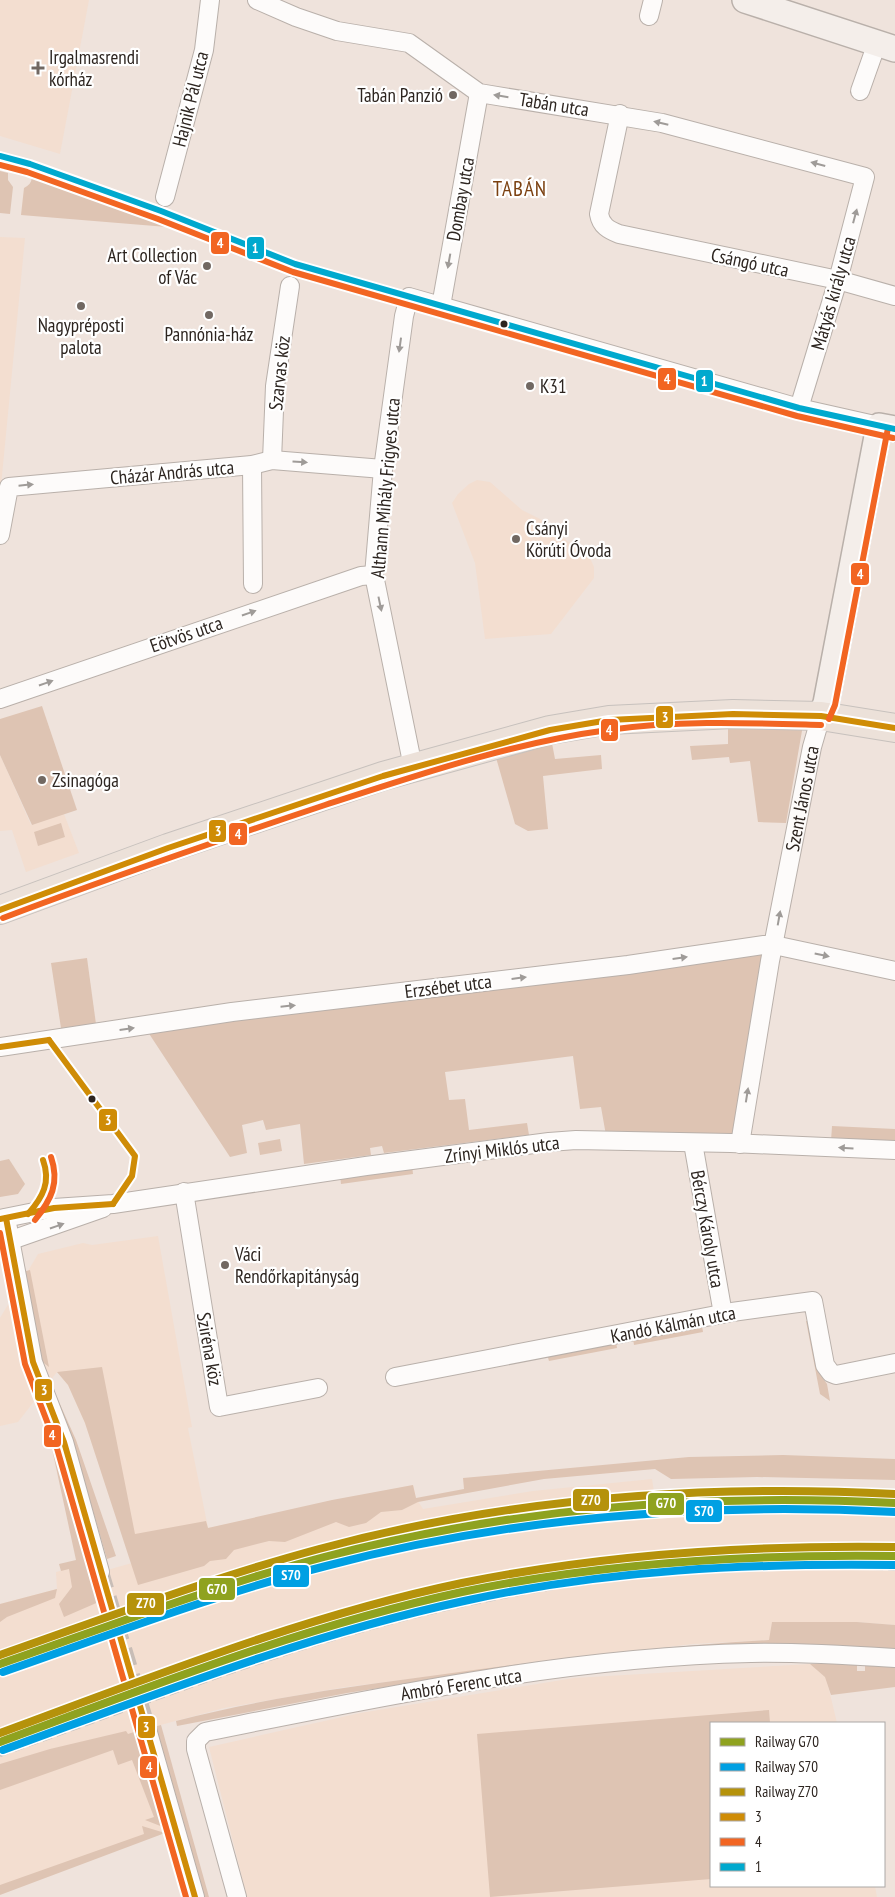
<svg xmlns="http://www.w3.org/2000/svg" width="895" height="1897" viewBox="0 0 895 1897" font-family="'PT Sans Narrow',sans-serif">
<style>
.built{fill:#f3ded0}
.green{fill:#dec4b3}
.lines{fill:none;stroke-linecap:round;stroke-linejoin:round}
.street-tunnel{stroke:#c8bdb6;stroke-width:18;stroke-dasharray:18 9;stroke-linecap:butt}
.street-casing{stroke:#b9b0aa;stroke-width:20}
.secondary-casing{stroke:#b9b0aa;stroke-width:28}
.primary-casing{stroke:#c7c1bd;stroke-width:30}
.street{stroke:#fdfbfa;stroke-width:18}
.secondary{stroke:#f4eeea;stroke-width:25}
.primary{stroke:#ece1d9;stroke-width:28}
.rail{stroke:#c4c2c0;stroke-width:4;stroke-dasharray:10 5;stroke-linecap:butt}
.bus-1-casing{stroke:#fff;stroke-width:10}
.bus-2-casing{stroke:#fff;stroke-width:10}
.bus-3-casing{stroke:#fff;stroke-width:10}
.bus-1{stroke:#cf8c06;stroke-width:6}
.bus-2{stroke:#f26522;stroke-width:6}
.bus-3{stroke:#00a9ce;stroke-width:6}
.rail-1-casing{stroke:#fff;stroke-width:11}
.rail-2-casing{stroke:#fff;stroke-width:11}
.rail-3-casing{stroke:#fff;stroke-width:11}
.rail-1{stroke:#8fa21f;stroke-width:8}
.rail-2{stroke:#00a0e3;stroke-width:8}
.rail-3{stroke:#b5920b;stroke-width:8}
.oneway{fill:#9f9b98}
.poi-dot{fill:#716862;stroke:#fff;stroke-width:2}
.bus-dot{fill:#2d2520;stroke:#fff;stroke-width:2}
.labels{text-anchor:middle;stroke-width:4.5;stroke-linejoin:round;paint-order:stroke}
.poi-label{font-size:19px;fill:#2d2520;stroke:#fff;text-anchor:start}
.street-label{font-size:19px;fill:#2d2520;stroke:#fff}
.quarter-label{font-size:21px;letter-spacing:1px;fill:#7b4010;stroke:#fff}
.line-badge{stroke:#fff;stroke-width:2}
.badge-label{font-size:14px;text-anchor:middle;font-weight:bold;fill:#fff}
</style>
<rect width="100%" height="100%" fill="#efe3dc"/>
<g class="built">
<path d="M0,0H89L60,154L0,136Z"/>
<path d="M0,237L25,238L0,496Z"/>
<path d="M477,480L490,482L522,510L540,519L591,560L594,567V578L551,634L485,639L475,563L452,503L458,494L469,484Z"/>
<path d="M0,755L31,825L64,814L79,853L26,872L12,830L0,831Z"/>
<path d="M158,1236L192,1427L188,1428L208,1528L413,1485L416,1498L423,1509L533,1491L652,1479L654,1492L718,1488H785L895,1493V1625L857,1622H772L770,1640L692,1644L345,1687L224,1708L138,1731L171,1828L0,1892V1604L57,1589L56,1572L90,1563L93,1574L132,1563L85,1423L68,1385L57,1372L18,1422L0,1426V1318L38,1254L83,1243L92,1245Z"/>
<path d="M810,1664L826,1677L837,1723H711V1886H875L877,1897H247L209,1747L360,1713L574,1678Z"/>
</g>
<g class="green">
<path d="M28,168L168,220L167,227L21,215L24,188C34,183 33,176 28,168Z"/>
<path d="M0,171L8,173V180L13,187L10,214L0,213Z"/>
<path d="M42,706L77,810L32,825L0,755V719Z"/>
<path d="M728,724L803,725L786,823L758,822L750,761L730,763L729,757L692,760L690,746L728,744Z"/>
<path d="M551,738L555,759L601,755L602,769L543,776L548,829L528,831L515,824L495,754Z"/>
<path d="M61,823L65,837L38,846L34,832Z"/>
<path d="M764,945L731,1143L607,1141L601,1107L580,1109L573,1056L445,1072L449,1100L465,1099L469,1130L527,1123L529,1135L384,1153L382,1146L370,1148L371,1155L304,1164L300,1124L266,1130L263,1120L242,1125L247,1153L230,1157L144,1026Z"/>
<path d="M87,958L96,1024L61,1028L51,963Z"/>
<path d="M832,1126L895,1129V1144L831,1141Z"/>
<path d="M280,1139L282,1151L260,1155L258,1143Z"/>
<path d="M9,1159L25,1184L18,1194L0,1197V1161Z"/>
<path d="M412,1165L413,1174L341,1184L340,1175Z"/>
<path d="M30,1270L49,1367L40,1360L22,1272Z"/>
<path d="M806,1321H809L817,1365L819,1373L827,1384L830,1401L820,1394Z"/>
<path d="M702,1326L703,1332L634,1345L633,1339Z"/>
<path d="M616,1342L617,1348L549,1361L547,1354Z"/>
<path d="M102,1367L135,1534L206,1521L208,1528L332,1500L413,1485L416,1498L464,1489L463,1478L689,1457L783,1455L895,1459V1480L757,1477L671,1479L655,1469L544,1479L418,1502L402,1510L381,1512L366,1523L349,1527L336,1522L285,1542L269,1541L234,1550L226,1559L210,1561L204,1566L138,1585L85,1423L68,1385L57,1372Z"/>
<path d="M55,1393L76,1440L116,1556L107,1559L70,1432Z"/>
<path d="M46,1421L101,1601L64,1617L59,1604L72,1587L69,1569L61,1571L59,1564L76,1560Z"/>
<path d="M57,1589L55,1598L7,1617L0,1622V1604Z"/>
<path d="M772,1622H857L895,1625V1649L761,1645L692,1647L568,1659L347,1693L177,1726L176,1721C264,1698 354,1686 445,1674C553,1659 661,1646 769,1640Z"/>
<path d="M810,1664H857V1671H865V1664L895,1666V1687L831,1695L825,1677Z"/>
<path d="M769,1710L770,1723H711V1879L490,1897L477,1734Z"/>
<path d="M161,1725L209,1897H203L153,1727Z"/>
<path d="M126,1731L128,1734L137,1731L160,1806L158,1807L163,1827L145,1820L154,1817L132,1760L118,1765L113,1750L0,1790V1764L50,1749Z"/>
<path d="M142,1826L165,1833L0,1895V1885L144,1834Z"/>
</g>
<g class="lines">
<path class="street-tunnel" d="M100,1572L147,1729"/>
<defs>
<g id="street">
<path d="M257,0L296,17L337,31L409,43L479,93L662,123L865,177L838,280L799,408"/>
<path d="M649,16L653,0"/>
<path d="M860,91L877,43"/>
<path d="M620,114L599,214C601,226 609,230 619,234L838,280L895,296"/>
<path d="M165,197L204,50L210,0"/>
<path d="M441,306L479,93"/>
<path d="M272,460L275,386L290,286"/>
<path d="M252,465L253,584"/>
<path d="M0,535L9,487L252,465L272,460L383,469"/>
<path d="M0,699L361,576L374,575"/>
<path d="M413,767L374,575L383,469L404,316L409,297L799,408L879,426"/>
<path d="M0,1047L232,1012L628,965L764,945H774L895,971"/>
<path d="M693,1143L723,1314"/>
<path id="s1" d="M740,1144L770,961L812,747L821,716"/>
<path d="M184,1192L219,1407L318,1388"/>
<path d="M6,1218L33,1362L64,1442L100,1572"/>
<path d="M0,1219L54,1208L113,1204L366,1166L549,1142L576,1140L731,1143L895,1150"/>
<path d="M0,1244L103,1208"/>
<path d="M395,1377L732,1312L813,1301L825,1365L831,1373L836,1375L895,1363"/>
<path d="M147,1729L195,1897"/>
<path d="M237,1897L196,1749V1741L205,1732C385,1696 567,1657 751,1653C799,1652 847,1655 895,1658"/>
</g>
<g id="secondary">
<path d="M745,0L895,49"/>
<path d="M821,716L826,703L879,426L895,429"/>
</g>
<path id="primary" d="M0,910L168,848L383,776L550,730L609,720L733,714L821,716L895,728"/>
</defs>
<use href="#street" class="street-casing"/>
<use href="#secondary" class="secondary-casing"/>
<use href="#primary" class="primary-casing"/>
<use href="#street" class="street"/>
<use href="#secondary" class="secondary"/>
<use href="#primary" class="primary"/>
<path class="rail" d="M0,1755C128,1710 255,1659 386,1624C551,1580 724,1559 895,1569"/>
<defs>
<g id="bus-1">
<path d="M0,910L168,848L383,776L550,730L609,720L733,714L821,716L895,728"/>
<path d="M49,1040L135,1156L132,1176L113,1204"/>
<path d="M0,1047L49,1040"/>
<path d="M28,1214C43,1197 51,1182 43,1160"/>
<path d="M6,1218L33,1362L64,1442L195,1897"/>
<path d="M0,1219L54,1208L113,1204"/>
</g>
<g id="bus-2">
<path d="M0,165L27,172L158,219L293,272L797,416L893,438"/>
<path d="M829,719L835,705L888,428"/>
<path d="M3,918C109,878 217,841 325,805C418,775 511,743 608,730C679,720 750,723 821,725"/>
<path d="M35,1220C51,1200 60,1183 51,1157"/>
<path d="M0,1233L25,1364L56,1445L186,1897"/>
</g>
<path id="bus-3" d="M0,156L30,164L161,211L295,264L799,408L895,429"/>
</defs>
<use href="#bus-1" class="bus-1-casing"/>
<use href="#bus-2" class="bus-2-casing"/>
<use href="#bus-3" class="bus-3-casing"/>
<use href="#bus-1" class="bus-1"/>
<use href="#bus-2" class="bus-2"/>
<use href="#bus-3" class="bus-3"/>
<defs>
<g id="rail-1">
<path d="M0,1664C107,1627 214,1586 324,1557C513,1508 700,1493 895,1503"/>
<path d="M0,1742C152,1686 304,1626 462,1592C605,1562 750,1554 895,1556"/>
</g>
<g id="rail-2">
<path d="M3,1672C110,1635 216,1594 326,1566C512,1517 702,1502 895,1512"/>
<path d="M3,1750C154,1695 306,1635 464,1601C605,1570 750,1563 895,1565"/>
</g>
<g id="rail-3">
<path d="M0,1655C106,1618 211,1578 319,1549C508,1498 701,1484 895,1494"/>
<path d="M0,1733C152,1677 304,1616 462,1583C605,1554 749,1545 895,1547"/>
</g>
</defs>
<use href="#rail-1" class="rail-1-casing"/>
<use href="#rail-2" class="rail-2-casing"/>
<use href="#rail-3" class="rail-3-casing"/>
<use href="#rail-1" class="rail-1"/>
<use href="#rail-2" class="rail-2"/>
<use href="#rail-3" class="rail-3"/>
</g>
<defs><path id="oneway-solid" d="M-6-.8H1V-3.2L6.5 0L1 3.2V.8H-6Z" transform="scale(1.25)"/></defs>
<g class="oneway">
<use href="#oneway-solid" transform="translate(501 96) rotate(-171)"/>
<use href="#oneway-solid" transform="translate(661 123) rotate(-167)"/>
<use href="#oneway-solid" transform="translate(818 164) rotate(-165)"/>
<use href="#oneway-solid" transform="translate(855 216) rotate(-75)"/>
<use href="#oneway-solid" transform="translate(449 261) rotate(100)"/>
<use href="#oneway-solid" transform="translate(400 345) rotate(98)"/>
<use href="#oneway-solid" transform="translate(300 462) rotate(4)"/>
<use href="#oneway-solid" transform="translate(26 485) rotate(-6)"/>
<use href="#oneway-solid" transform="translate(380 604) rotate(78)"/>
<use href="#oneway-solid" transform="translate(249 613) rotate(-19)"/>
<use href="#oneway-solid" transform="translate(46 683) rotate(-19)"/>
<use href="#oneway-solid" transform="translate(779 918) rotate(-80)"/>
<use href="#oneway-solid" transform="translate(822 955) rotate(12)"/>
<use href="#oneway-solid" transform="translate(680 958) rotate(-8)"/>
<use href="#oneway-solid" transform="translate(519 978) rotate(-7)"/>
<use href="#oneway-solid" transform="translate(288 1006) rotate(-6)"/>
<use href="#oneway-solid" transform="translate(127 1029) rotate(-8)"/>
<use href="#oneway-solid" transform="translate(747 1095) rotate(-81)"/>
<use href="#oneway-solid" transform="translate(846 1148) rotate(-177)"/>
<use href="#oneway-solid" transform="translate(57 1226) rotate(-19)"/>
</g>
<g class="poi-dot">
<path d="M35.5 60.5h5v5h5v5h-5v5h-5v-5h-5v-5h5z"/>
<circle cx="453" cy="95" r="5"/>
<circle cx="207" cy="266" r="5"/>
<circle cx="81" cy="306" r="5"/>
<circle cx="209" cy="315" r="5"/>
<circle cx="530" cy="386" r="5"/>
<circle cx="516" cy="539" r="5"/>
<circle cx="42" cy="780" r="5"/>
<circle cx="225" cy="1265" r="5"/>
</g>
<g class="bus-dot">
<circle cx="504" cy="324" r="4.5"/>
<circle cx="92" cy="1099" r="4.5"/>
</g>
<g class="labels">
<g class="poi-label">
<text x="49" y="64">Irgalmasrendi<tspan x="49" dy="22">kórház</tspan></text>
<text x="443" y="102" text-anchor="end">Tabán Panzió</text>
<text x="197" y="262" text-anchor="end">Art Collection<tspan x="197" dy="22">of Vác</tspan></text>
<text x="81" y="332" text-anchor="middle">Nagypréposti<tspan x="81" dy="22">palota</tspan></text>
<text x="209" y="341" text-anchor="middle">Pannónia-ház</text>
<text x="540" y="393">K31</text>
<text x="526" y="535">Csányi<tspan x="526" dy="22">Körúti Óvoda</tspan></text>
<text x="52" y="787">Zsinagóga</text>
<text x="235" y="1261">Váci<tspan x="235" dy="22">Rendőrkapitányság</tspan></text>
</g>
<g class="street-label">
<text transform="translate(190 99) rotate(-76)" y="7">Hajnik Pál utca</text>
<text transform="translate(554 104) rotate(9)" y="7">Tabán utca</text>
<text transform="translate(460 199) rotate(-80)" y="7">Dombay utca</text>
<text transform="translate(750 262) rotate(12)" y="7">Csángó utca</text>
<text transform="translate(833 293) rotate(-74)" y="7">Mátyás király utca</text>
<text transform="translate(279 373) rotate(-84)" y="7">Szarvas köz</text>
<text transform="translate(172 472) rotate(-5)" y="7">Cházár András utca</text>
<text transform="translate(385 488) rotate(-85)" y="7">Althann Mihály Frigyes utca</text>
<text transform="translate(186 634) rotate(-19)" y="7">Eötvös utca</text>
<text dy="7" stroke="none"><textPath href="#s1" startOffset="351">Szent János utca</textPath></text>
<text transform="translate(448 986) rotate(-7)" y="7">Erzsébet utca</text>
<text transform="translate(502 1149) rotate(-7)" y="7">Zrínyi Miklós utca</text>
<text transform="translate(708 1229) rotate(80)" y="7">Bérczy Károly utca</text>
<text transform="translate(673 1324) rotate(-11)" y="7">Kandó Kálmán utca</text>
<text transform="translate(210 1349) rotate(80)" y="7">Sziréna köz</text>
<text transform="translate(461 1684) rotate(-9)" y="7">Ambró Ferenc utca</text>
</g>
<g class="quarter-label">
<text x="520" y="196">TABÁN</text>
</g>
</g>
<g class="line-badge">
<rect x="210" y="231" width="20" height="24" rx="5" fill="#f26522"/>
<rect x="246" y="236" width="19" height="24" rx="5" fill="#00a9ce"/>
<rect x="657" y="367" width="20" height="24" rx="5" fill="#f26522"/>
<rect x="695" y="369" width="19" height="24" rx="5" fill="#00a9ce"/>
<rect x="850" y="562" width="20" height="24" rx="5" fill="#f26522"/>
<rect x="655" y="705" width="19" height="24" rx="5" fill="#cf8c06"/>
<rect x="600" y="718" width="19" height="24" rx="5" fill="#f26522"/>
<rect x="208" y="819" width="19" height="24" rx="5" fill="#cf8c06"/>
<rect x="228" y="822" width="20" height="24" rx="5" fill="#f26522"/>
<rect x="98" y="1108" width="20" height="24" rx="5" fill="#cf8c06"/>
<rect x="34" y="1378" width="19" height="24" rx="5" fill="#cf8c06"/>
<rect x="43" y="1424" width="19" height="24" rx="5" fill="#f26522"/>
<rect x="572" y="1488" width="38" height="24" rx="5" fill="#b5920b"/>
<rect x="647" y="1492" width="38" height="24" rx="5" fill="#8fa21f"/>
<rect x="685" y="1499" width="38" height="24" rx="5" fill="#00a0e3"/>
<rect x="272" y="1564" width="38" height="24" rx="5" fill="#00a0e3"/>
<rect x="198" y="1577" width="38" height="24" rx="5" fill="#8fa21f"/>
<rect x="126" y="1592" width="39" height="24" rx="5" fill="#b5920b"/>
<rect x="137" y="1715" width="19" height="24" rx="5" fill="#cf8c06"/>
<rect x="139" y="1755" width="19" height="24" rx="5" fill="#f26522"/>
</g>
<g class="badge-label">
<text x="220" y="248">4</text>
<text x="255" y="253">1</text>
<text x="667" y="384">4</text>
<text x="704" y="386">1</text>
<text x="860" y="579">4</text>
<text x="665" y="722">3</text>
<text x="609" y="735">4</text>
<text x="218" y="836">3</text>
<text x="238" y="839">4</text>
<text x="108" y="1125">3</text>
<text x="44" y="1395">3</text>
<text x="52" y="1440">4</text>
<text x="591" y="1505">Z70</text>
<text x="666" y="1508">G70</text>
<text x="704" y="1516">S70</text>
<text x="291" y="1580">S70</text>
<text x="217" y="1594">G70</text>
<text x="146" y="1608">Z70</text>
<text x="146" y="1732">3</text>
<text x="149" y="1772">4</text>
</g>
<rect x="710" y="1722" width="175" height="165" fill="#ffffff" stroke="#aba8a6"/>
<rect x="720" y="1738" width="25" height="8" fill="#8fa21f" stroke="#aba8a6"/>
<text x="755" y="1747" font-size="15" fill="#2d2520">Railway G70</text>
<rect x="720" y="1763" width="25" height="8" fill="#00a0e3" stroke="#aba8a6"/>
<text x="755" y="1772" font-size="15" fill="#2d2520">Railway S70</text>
<rect x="720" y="1788" width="25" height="8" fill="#b5920b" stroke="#aba8a6"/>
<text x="755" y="1797" font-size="15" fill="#2d2520">Railway Z70</text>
<rect x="720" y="1813" width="25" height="8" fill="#cf8c06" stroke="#aba8a6"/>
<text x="755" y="1822" font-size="15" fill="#2d2520">3</text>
<rect x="720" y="1838" width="25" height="8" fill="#f26522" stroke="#aba8a6"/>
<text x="755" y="1847" font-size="15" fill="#2d2520">4</text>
<rect x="720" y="1863" width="25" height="8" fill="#00a9ce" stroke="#aba8a6"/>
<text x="755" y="1872" font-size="15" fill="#2d2520">1</text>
</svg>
